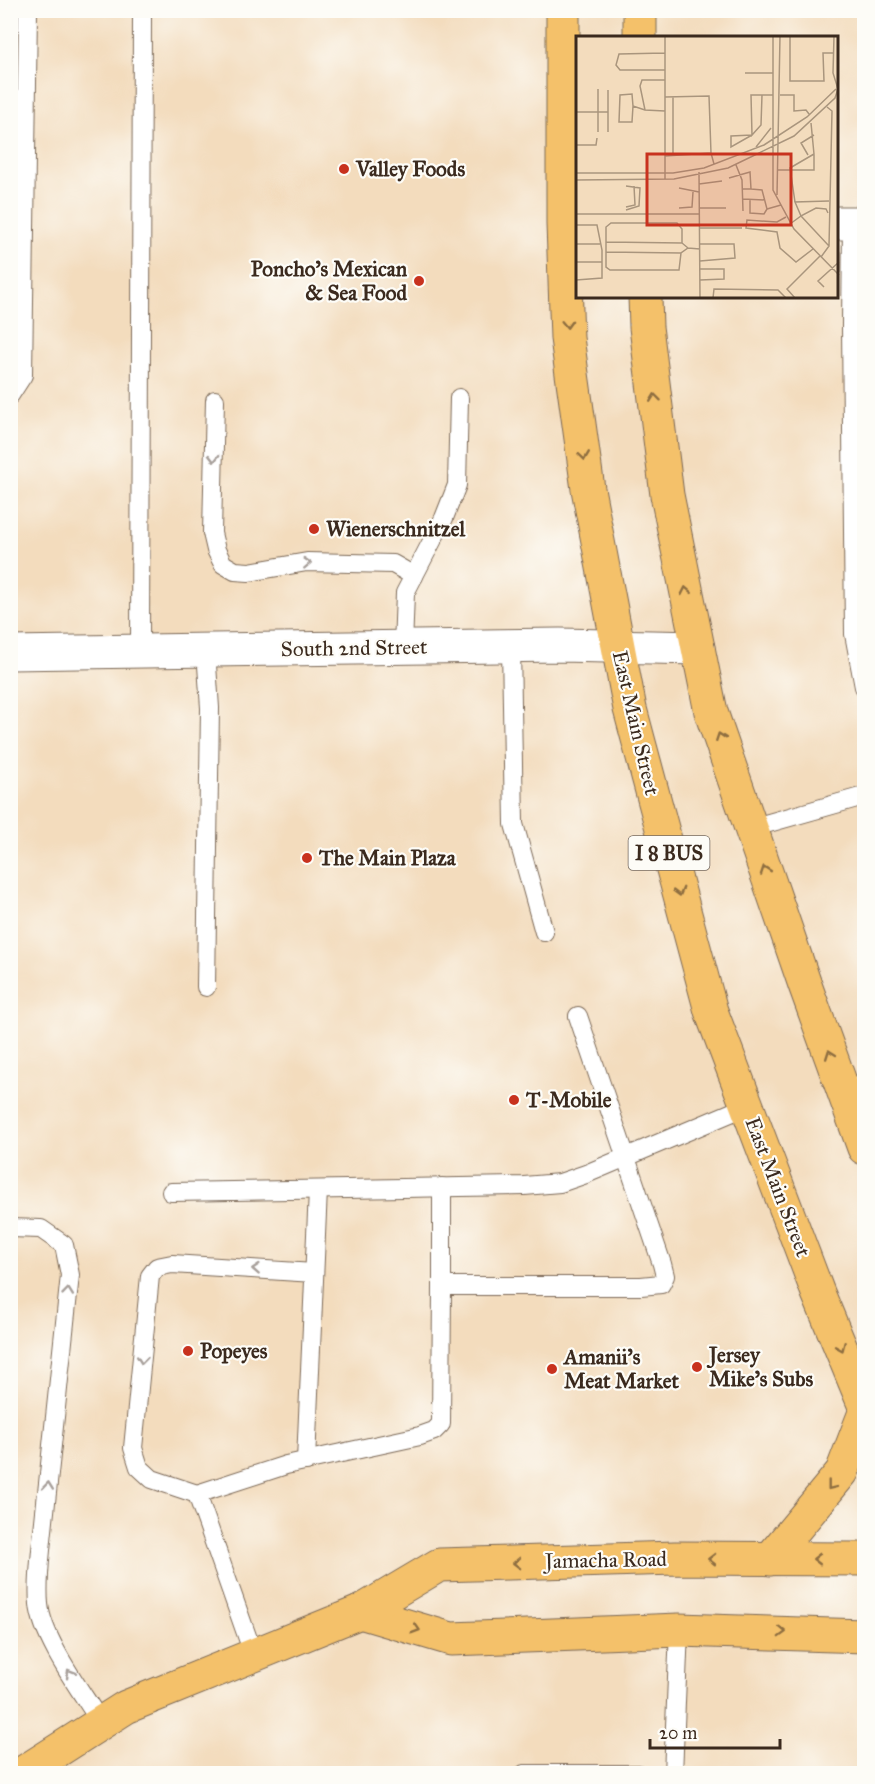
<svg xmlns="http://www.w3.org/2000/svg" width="875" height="1784" viewBox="0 0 875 1784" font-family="'IM FELL Great Primer',serif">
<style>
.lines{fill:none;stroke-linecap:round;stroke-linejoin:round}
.lane-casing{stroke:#7b6856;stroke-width:20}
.street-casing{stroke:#7b6856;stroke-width:35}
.primary-casing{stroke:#7b6856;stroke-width:35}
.lane{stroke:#fff;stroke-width:18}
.street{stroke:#fff;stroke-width:33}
.primary{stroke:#f4c16a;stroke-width:33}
.oneway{stroke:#8e6e40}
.oneway2{stroke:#a79f9a}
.poi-dot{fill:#c8321e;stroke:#fdfcf7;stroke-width:2}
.labels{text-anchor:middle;stroke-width:4.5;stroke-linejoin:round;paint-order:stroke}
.shield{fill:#fdfcf7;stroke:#75695f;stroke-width:1.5}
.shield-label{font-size:20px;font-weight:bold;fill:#3b2a1e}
.poi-label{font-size:21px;font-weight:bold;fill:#3b2a1e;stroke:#fdfcf7;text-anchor:start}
.street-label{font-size:21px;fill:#3b2a1e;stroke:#fdfcf7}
.inset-road{fill:none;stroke:#a9957d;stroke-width:1.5}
.view{fill:#c8321e;fill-opacity:0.15;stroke:#c8321e;stroke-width:3}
.inset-edge{fill:none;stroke:#3b2a1e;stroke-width:3}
</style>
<rect width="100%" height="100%" fill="#fdfcf7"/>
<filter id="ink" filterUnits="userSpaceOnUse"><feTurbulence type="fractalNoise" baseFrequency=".0167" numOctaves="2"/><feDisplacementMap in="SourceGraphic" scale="12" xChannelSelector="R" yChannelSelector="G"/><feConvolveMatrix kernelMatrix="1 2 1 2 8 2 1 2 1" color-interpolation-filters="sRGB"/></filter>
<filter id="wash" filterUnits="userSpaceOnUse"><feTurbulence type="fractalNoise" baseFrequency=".008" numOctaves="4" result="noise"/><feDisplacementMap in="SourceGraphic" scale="24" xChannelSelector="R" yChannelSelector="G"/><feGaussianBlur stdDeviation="1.35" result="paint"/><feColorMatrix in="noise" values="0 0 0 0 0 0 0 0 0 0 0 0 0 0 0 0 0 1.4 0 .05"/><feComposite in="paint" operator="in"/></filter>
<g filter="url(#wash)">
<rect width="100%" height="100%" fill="#f3dcbd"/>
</g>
<g filter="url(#ink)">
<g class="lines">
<defs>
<g id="lane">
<path d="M852,223L851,325L854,634L864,687"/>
<path d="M10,395L23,375L28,10"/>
<path d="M215,400L212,533L216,550L223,564L235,571L249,572L307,562L393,564L414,576"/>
<path d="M511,646L514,824L544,932"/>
<path d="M403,647L405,593L444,518L457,485L459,398"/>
<path d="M206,651L210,708L206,987"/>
<path d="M140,652L142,10"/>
<path d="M751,828L864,796"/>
<path d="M844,1091L864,1083"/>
<path d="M442,1187V1286H641L661,1284L665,1276L662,1264L578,1016"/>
<path d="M171,1192L524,1186L560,1183L586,1174L747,1106"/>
<path d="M10,1228L41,1229L64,1245L70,1275L42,1540C40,1561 37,1583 39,1604C42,1639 82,1692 101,1723"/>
<path d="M306,1461L318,1190"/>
<path d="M197,1494L152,1479L139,1467L133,1448L150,1276L157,1267L172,1264L314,1273"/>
<path d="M254,1656L197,1494L286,1465L420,1436L434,1431L441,1424L442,1286"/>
<path d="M524,1774H638"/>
<path d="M673,1774L679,1630"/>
</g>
<g id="street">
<path d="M838,223H864"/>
<path d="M10,653L560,645L698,648"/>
</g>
<g id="primary">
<path d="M563,10V224L567,338L588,489L630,709L711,1011L818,1293L864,1404"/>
<path d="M640,10V38"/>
<path d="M645,297L646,327L667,495L711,712L805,985L864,1148"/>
<path d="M770,1559L842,1472L864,1415"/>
<path d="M360,1612L451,1639L679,1630L864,1636"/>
<path d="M21,1774L126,1707L360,1612L439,1565L675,1558L864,1559"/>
</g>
</defs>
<use href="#lane" class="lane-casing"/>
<use href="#street" class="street-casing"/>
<use href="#primary" class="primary-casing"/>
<use href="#lane" class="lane"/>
<use href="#street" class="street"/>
<use href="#primary" class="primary"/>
</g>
<defs><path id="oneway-chevron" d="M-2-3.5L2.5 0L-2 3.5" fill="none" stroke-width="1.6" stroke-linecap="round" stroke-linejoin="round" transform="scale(1.5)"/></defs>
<g class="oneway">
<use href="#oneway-chevron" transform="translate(567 324) rotate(88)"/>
<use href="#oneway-chevron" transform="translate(655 398) rotate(-97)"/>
<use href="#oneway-chevron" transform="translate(584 456) rotate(82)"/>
<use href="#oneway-chevron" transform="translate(686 591) rotate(-101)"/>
<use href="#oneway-chevron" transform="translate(720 737) rotate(-109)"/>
<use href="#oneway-chevron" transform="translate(765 870) rotate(-109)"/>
<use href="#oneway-chevron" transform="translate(679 892) rotate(75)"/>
<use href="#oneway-chevron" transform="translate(830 1054) rotate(-110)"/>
<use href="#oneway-chevron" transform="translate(841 1347) rotate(67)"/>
<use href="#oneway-chevron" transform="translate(831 1486) rotate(128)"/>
<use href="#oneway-chevron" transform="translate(712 1559) rotate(-179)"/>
<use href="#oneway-chevron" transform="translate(817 1559) rotate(180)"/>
<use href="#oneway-chevron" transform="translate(517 1563) rotate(179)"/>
<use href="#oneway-chevron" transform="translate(416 1629) rotate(17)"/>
<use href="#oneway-chevron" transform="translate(782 1632) rotate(2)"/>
</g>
<g class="oneway2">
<use href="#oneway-chevron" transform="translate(214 458) rotate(91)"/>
<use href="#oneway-chevron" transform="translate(307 563) rotate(-3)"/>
<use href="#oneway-chevron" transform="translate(256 1269) rotate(-176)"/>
<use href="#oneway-chevron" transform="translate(68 1292) rotate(-84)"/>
<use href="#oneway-chevron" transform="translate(142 1360) rotate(96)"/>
<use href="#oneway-chevron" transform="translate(48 1486) rotate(-84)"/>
<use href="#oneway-chevron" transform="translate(70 1673) rotate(-121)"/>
</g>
</g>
<g class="poi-dot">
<circle cx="344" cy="169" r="6"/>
<circle cx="419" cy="281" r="6"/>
<circle cx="314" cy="529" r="6"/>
<circle cx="307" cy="858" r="6"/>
<circle cx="514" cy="1100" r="6"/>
<circle cx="188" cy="1351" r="6"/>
<circle cx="697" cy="1367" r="6"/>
<circle cx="552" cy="1369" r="6"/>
</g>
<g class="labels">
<rect class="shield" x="628.5" y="836" width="81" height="34" rx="4.5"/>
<g class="shield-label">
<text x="669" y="860">I 8 BUS</text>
</g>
<g class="poi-label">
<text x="356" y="176">Valley Foods</text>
<text x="407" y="276" text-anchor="end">Poncho's Mexican<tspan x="407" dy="24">&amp; Sea Food</tspan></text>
<text x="326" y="536">Wienerschnitzel</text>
<text x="319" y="865">The Main Plaza</text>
<text x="526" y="1107">T-Mobile</text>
<text x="200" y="1358">Popeyes</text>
<text x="709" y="1362">Jersey<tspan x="709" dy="24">Mike's Subs</tspan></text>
<text x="564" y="1364">Amanii’s<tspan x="564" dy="24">Meat Market</tspan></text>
</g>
<g class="street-label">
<text transform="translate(354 648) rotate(-1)" y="7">South 2nd Street</text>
<text transform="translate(636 723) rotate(77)" y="7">East Main Street</text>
<text transform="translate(778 1187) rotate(69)" y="7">East Main Street</text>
<text transform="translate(606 1560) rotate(-1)" y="7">Jamacha Road</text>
</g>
</g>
<g transform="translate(576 36)">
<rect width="262" height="262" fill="#f3dcbd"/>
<path class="inset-road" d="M89,0V144M197,0V154L218,193L263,239M214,0V45H248L247,17H258M258,0L257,37L262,53M89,17L43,18L40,29L44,34H89M169,37H197M22,53V96M186,59L185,89L176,99L175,59H197M204,59H218V75L230,74L233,78M89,61L133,60L135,117M97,61V120M57,70L56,58L44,59L43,86H56L57,70L69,74M251,71L256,75L253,210M89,75L69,74L64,50L66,44H89M0,76H32V54M32,76V96M176,99L155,111V100ZM0,109H20L21,102M180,111L195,92M232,119L225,107L238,99M89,120L135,117L138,128M160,129L166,144L167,175M202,134H238V118M123,136L124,262M0,137H97L128,132L188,109L231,81L260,53M153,142L174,136L175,153H167M0,144L98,143L152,132L218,100L259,62L262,53M123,148L146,145M50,150L64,152L63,170L50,174M103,152L123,156M175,153L186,154L191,173L205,169M201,159L204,0M167,163L189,164M174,164V177L188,178L191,173M219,166L214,132L238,118L235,87M50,171L59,169L58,150M103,172L116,171L117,156M123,172H150M252,177L250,173L240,172L225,180L219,166L253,165M0,178H123M210,181L201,186L171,184L170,192L201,196L204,212L220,226L237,213M214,188L225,180L253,210L245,221M0,189H21L26,214V242L0,244M123,192H166M30,206L106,207M0,208H24M124,208H158L159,222L124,225M112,212L106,207V193L101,187H35L30,191V231L34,234H103L105,217L112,212L124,213M30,216L105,217M0,226H26M124,233H148V243L124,244M248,251L242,245L263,226M137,262L138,253L202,254L210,262M219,262L211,253L244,220"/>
<path class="view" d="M71,118H215V189H71Z"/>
<rect width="262" height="262" class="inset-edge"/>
</g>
<rect width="875" height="1784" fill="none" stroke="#fdfcf7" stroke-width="36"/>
<path d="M650 1739v9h130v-9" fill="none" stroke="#3b2a1e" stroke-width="3"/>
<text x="659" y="1739" font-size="18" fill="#3b2a1e" stroke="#fdfcf7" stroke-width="4.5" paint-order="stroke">20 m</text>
</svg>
